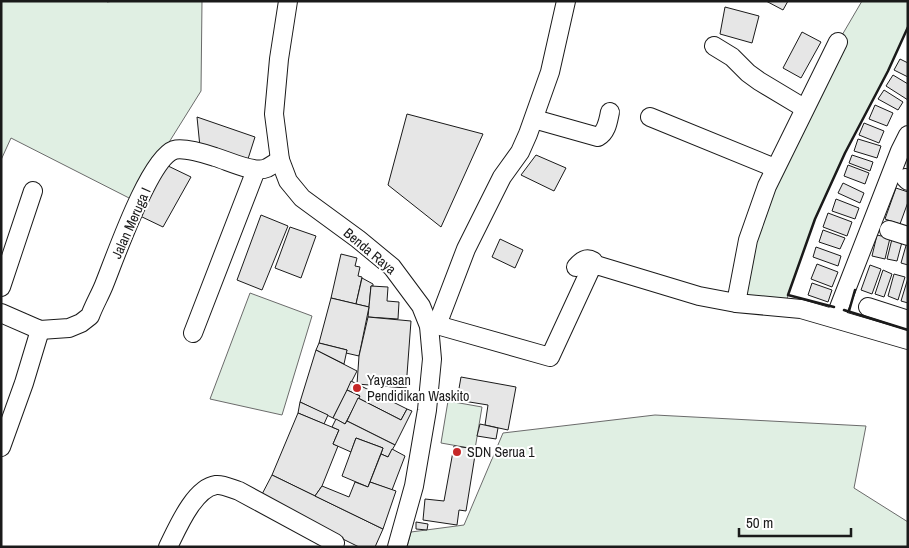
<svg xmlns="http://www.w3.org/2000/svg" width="909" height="548" viewBox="0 0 909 548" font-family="'Archivo Narrow',sans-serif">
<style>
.green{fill:#e0efe3;stroke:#6a6a6a}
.building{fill:#e6e6e6;stroke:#1a1a1a}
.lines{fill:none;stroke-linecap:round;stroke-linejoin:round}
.minor-casing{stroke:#1a1a1a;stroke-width:20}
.minor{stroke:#fff;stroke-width:18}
.wall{stroke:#1a1a1a;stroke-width:2.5}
.poi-dot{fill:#c62828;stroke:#fff;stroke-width:2}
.labels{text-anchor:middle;stroke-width:4;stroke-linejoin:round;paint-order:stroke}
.street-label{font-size:14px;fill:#1a1a1a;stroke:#fff}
.poi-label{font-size:14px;fill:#1a1a1a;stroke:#fff;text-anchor:start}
</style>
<rect width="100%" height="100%" fill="#fff"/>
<g class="green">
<path d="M1,1H106L107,2L114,1H202L201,91L133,200L11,138L1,160Z"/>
<path d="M862,1H908V27L888,71L845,153L815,219L788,295L785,308L736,303L748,240L838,42Z"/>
<path d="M250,293L312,316L282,415L210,399Z"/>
<path d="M448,401L482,407L475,449L441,443Z"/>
<path d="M655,415L866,426L854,488L908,522V547H407L411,532L464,525L503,433Z"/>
</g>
<g class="building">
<path d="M766,1H788L783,10Z"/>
<path d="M725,7L759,16L752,43L720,34Z"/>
<path d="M802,32L821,42L801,78L783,68Z"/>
<path d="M900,59L908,63V77L894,70Z"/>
<path d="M893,75L908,84V100L886,86Z"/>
<path d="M884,90L903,102L898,110L878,99Z"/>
<path d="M875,105L893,113L887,126L869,119Z"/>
<path d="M407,114L483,134L441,227L388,185Z"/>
<path d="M197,117L255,137L247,162L200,147Z"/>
<path d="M864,123L884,131L879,143L859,135Z"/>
<path d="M858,139L881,146L877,158L854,151Z"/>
<path d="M536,155L566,168L554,191L521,175Z"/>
<path d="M852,155L873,162L870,171L849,163Z"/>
<path d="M164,164L191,177L163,227L138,215Z"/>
<path d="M848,165L869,173L865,184L844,176Z"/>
<path d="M843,183L864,193L860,203L838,193Z"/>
<path d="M896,188L908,192V202L900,224L885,219Z"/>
<path d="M836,199L859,208L855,219L832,211Z"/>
<path d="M828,213L852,222L847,236L823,227Z"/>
<path d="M261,215L288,226L262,290L237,280Z"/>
<path d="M290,227L316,236L301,278L275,268Z"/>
<path d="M823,230L845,238L840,249L819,242Z"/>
<path d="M877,235L890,238L885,259L872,256Z"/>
<path d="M500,239L523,250L515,268L492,257Z"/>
<path d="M892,239L902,242L897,261L887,259Z"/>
<path d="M907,242H908V265L901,263Z"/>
<path d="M816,247L841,256L838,266L813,257Z"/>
<path d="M341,254L357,258L355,266L360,267L358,276L362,277L356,304L331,298Z"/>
<path d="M817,264L838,272L832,287L811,279Z"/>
<path d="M870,265L881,269L872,294L861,290Z"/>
<path d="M883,270L892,274L884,297L875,294Z"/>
<path d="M894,274L905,277L898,300L888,296Z"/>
<path d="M362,278L373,284V286H371L369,307L356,304Z"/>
<path d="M908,278V303L901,301Z"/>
<path d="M812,283L832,290L828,302L808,295Z"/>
<path d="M371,286L388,287L387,301L399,302L398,319L368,317Z"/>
<path d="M331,298L369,307L359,356L346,353L347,350L319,343Z"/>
<path d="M368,317L411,321L406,388L357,384L359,356Z"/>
<path d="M319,343L347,350L344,364L316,350Z"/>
<path d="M316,350L357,371L333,418L300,402Z"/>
<path d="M461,377L516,387L508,430L485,425L488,405L457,400Z"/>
<path d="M351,381L407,409L401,420L358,398L360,396L347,390Z"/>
<path d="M347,390L360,396L345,424L333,418Z"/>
<path d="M358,398L401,420L407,409L412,411L395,445L347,421Z"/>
<path d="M300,402L328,415L324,424L298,413Z"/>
<path d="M298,413L339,430L333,444L338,446L322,486L315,496L272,475Z"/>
<path d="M336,419L345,424L347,421L395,445L388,457L381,454L383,448L356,438L351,452L333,444L339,430L332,427Z"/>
<path d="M480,424L498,428L496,439L477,436Z"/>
<path d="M356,438L383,448L368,487L342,476Z"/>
<path d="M454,446L476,449L466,511L459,510L457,525L423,520L425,499L444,501Z"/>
<path d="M392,449L405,456L392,490L370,482L381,454L388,457Z"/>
<path d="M272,475L383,529L375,547H359L260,498Z"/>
<path d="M355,482L368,487L370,482L396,491L383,529L315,496L322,486L349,497Z"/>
<path d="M416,522L428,524L427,530L416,529Z"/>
</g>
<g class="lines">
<defs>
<g id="minor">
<path d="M288,1L279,59L274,114L280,160L288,181L302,198L358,239L392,267L421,306L429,326L432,359L427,410L414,486L397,547"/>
<path d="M714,46L732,57L748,73L759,81L804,108"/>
<path d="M650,117L775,168"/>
<path d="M534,119L598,137C607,132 608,121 610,112"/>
<path d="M905,178L908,181"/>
<path d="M889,230L908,236"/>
<path d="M576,267C581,261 586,257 593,261V264"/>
<path d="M1,287L33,191"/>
<path d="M736,303L748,240L767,186L838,42"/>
<path d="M868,307L908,320"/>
<path d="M1,313L40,330L69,328L81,323L90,316C94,305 100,295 104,285C115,258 149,159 174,150C183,147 206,154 215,157C229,161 254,174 267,168C271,166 275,163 280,160"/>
<path d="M835,318L900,151L908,135"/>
<path d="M437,325L466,249L502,177L520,152L528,134L550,72L566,1"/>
<path d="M429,326L437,325L550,357L593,264L699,296L736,303L801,309L908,340"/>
<path d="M193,333L256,170"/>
<path d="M1,447L24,383L40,330"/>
<path d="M168,547C177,529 194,488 216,485C223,484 232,489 239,491L335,543"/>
</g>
</defs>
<use href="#minor" class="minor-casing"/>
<use href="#minor" class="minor"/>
<g class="wall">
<path d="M834,307L788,295L815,219L845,153L888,71L908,27"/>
<path d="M844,310L908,330"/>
<path d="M849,311L855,290"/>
</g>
</g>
<g class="poi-dot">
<circle cx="357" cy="388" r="5"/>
<circle cx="457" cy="452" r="5"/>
</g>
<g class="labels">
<g class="street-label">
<text transform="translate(131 223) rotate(-66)" y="5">Jalan Meruga I</text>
<text transform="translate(370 251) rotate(40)" y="5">Benda Raya</text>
</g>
<g class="poi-label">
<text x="367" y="385">Yayasan<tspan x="367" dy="16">Pendidikan Waskito</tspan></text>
<text x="467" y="457">SDN Serua 1</text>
</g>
</g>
<rect width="909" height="548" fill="none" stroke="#1a1a1a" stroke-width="5"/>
<path d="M739 528v8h112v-8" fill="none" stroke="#1a1a1a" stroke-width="2.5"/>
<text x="746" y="528" font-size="15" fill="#1a1a1a" stroke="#ffffff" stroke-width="4" paint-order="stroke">50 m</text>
</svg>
